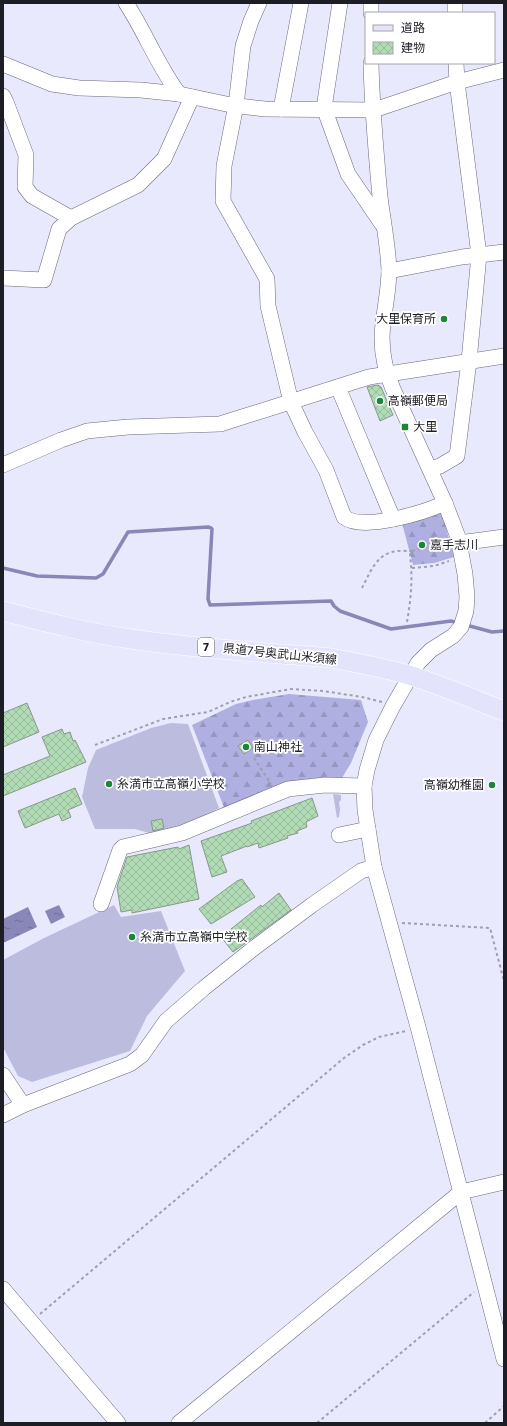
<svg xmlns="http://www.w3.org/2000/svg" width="507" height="1426" viewBox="0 0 507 1426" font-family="Commissioner,'Noto Sans JP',sans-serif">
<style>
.forest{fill:url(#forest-firs)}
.garden{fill:#bcbcdf}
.water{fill:url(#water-ripples)}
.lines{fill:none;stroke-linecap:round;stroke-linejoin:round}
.stream{stroke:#8887b7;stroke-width:3.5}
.building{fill:url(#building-cross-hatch);stroke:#88988a}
.minor-casing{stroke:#69697a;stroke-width:16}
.major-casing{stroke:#fff;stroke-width:20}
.path{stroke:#9e9fae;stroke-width:2;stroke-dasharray:3 3;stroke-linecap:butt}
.minor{stroke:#fff;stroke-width:15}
.major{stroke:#e3e3fb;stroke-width:19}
.poi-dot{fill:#1e8439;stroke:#fff;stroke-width:1.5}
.labels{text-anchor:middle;stroke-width:3.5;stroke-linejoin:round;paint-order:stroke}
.shield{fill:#fff;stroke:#616266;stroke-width:1}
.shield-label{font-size:11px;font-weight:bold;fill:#1d1e25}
.poi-label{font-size:12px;fill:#1d1e25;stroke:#fff;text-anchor:start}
.street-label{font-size:12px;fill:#1d1e25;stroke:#fff}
</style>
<defs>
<pattern id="forest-firs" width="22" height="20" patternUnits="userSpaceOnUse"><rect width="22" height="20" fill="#afafe1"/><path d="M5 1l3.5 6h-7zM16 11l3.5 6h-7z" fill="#9696c1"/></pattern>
<pattern id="water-ripples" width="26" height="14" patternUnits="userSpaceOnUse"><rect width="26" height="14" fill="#8887b7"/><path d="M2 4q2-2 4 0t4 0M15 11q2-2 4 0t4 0" fill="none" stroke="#6f6e95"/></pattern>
<pattern id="building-cross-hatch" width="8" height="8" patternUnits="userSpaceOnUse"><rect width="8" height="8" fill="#b0dbb4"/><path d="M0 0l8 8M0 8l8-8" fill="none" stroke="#97bc9b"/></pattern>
</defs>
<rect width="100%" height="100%" fill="#e9e9fe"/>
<g class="forest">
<path d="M440,511L442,513L454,557L434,563L413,565L402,523Z"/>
<path d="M289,694L361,700L368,722L351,763L340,781L315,778L272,791L225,810L192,725L236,704L253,700Z"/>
</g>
<g class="garden">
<path d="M171,723L188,724L219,808L181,827L149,833L135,829H95L82,797L88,768L96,750L151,728Z"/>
<path d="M333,794L341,795V800L339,802L340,809L339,817L337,818Z"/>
<path d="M114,905L121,917L161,911L185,971L147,1016L130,1051L32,1082L18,1076L3,1047V960L44,938Z"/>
</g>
<g class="water">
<path d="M59,905L65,917L51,924L45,911Z"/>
<path d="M28,907L37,927L3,943V919Z"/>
</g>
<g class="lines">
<g class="stream">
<path d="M3,568L37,576L96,578L103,574L128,532L208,527L211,528L212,529L208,599L210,605L331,601L334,606L340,611L391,629L451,621L458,623"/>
<path d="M466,625L492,632L504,631"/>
</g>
</g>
<g class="building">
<path d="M378,385L381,387L393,415L380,421L367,387Z"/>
<path d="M27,703L39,732L3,747V713Z"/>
<path d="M62,729L64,734L70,732L73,741L75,740L86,762L3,796V775L50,756L42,737Z"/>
<path d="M248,740L253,748L244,754L238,746Z"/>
<path d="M75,788L82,804L68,810L71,817L62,821L59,814L25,828L18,811Z"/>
<path d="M312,798L318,816L306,822L307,827L297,831L298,833L287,836L288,838L259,848L258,843L247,847V846L221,856L227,872L212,877L201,841L252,823L251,821Z"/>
<path d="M162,819L164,828L153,831L151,821Z"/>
<path d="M189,845L199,899L132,913V910L121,912L117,887L127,857L178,847L179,849Z"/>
<path d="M242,879L255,897L211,924L199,909L237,881Z"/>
<path d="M279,893L291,910L233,952L221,937L261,905L262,907Z"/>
</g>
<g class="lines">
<defs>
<g id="minor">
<path d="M126,3C145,32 158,66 179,94"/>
<path d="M259,3L251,21L243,46L236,105L224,166L223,201L267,279L268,306L291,402L305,432L326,470L344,517C363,532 425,512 445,503"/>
<path d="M340,3L324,108L348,174L382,224"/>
<path d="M455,3V13"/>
<path d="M371,13V3"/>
<path d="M371,63C372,107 376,153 380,197C383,221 388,245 389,270C389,288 385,306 383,324C380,347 384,368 393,389L445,503L458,537L465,574L467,597L466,611L461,627L453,636L431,650L418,663L393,706L376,740L367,770L364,786L365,810L374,867L418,1027L504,1359"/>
<path d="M3,64L52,84L79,88L141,90L179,94L231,105L265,109L374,110L457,82L504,70"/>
<path d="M3,96L6,102L26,155L25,187L32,196L71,218L138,185L164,159L192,97"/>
<path d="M281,109L301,3"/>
<path d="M389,271L462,257L504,252"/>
<path d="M3,278L44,280L59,229L71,218"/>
<path d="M338,387L393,519"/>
<path d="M3,465L61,440L87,431L128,427L220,424L369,377L504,356"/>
<path d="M430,469L440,466L457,456L469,361L479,255L457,82L456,63"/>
<path d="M459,543L504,537"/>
<path d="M339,835L368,829"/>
<path d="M101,904L120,850L123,847L182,833L288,789L325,785L364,786"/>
<path d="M3,1075L23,1105"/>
<path d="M3,1115L23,1105L130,1064L142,1055L166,1021L204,988L254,948L312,905L361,871L374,867"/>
<path d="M3,1289L118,1423"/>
<path d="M179,1423L461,1192L504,1182"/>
</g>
<path id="major" d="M3,611C45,622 87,633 131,639C197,649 264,652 331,658C358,663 385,668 412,676C443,686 473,699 504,711"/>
</defs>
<use href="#minor" class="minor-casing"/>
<use href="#major" class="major-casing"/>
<g class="path">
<path d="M412,568L434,566L449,561"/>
<path d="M362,588C369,575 374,559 389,553C396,550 405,551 412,551"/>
<path d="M407,622C411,599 413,577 410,555L412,551L446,541"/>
<path d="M95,745L163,719L208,712L230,702L246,697L291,689L323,691L362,697L382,702"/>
<path d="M254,758L271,784"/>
<path d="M402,923L490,928L504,981"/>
<path d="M40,1314L344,1058L363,1045L379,1037L406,1031"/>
<path d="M317,1423L474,1292"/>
<path d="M485,1423L504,1406"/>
</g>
<use href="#minor" class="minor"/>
<use href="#major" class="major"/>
</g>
<g class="poi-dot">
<circle cx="444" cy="319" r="4"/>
<circle cx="380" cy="401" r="4"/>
<rect x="401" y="423" width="8" height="8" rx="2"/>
<circle cx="422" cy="545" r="4"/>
<circle cx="246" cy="747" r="4"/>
<circle cx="109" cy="784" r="4"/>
<circle cx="492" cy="785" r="4"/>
<circle cx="132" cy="937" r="4"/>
</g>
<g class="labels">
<rect class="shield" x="198" y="638" width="16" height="18" rx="3"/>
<g class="shield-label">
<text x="206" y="651">7</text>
</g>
<g class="poi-label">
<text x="436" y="323" text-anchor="end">大里保育所</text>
<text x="388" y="405">高嶺郵便局</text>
<text x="413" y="431">大里</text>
<text x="430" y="549">嘉手志川</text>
<text x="254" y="751">南山神社</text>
<text x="117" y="788">糸満市立高嶺小学校</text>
<text x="484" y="789" text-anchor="end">高嶺幼稚園</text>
<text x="140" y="941">糸満市立高嶺中学校</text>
</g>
<g class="street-label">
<text transform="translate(280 654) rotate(6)" y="4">県道7号奥武山米須線</text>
</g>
</g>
<rect width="507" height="1426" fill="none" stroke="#1d1e25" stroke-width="8"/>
<rect x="365" y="12" width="130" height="52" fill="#ffffff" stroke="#a5a5a8"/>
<rect x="373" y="25" width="20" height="6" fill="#e3e3fb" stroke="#a5a5a8"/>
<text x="401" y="32" font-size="12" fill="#1d1e25">道路</text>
<rect x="373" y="42" width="20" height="12" fill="url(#building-cross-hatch)" stroke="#a5a5a8"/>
<text x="401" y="52" font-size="12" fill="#1d1e25">建物</text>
</svg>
